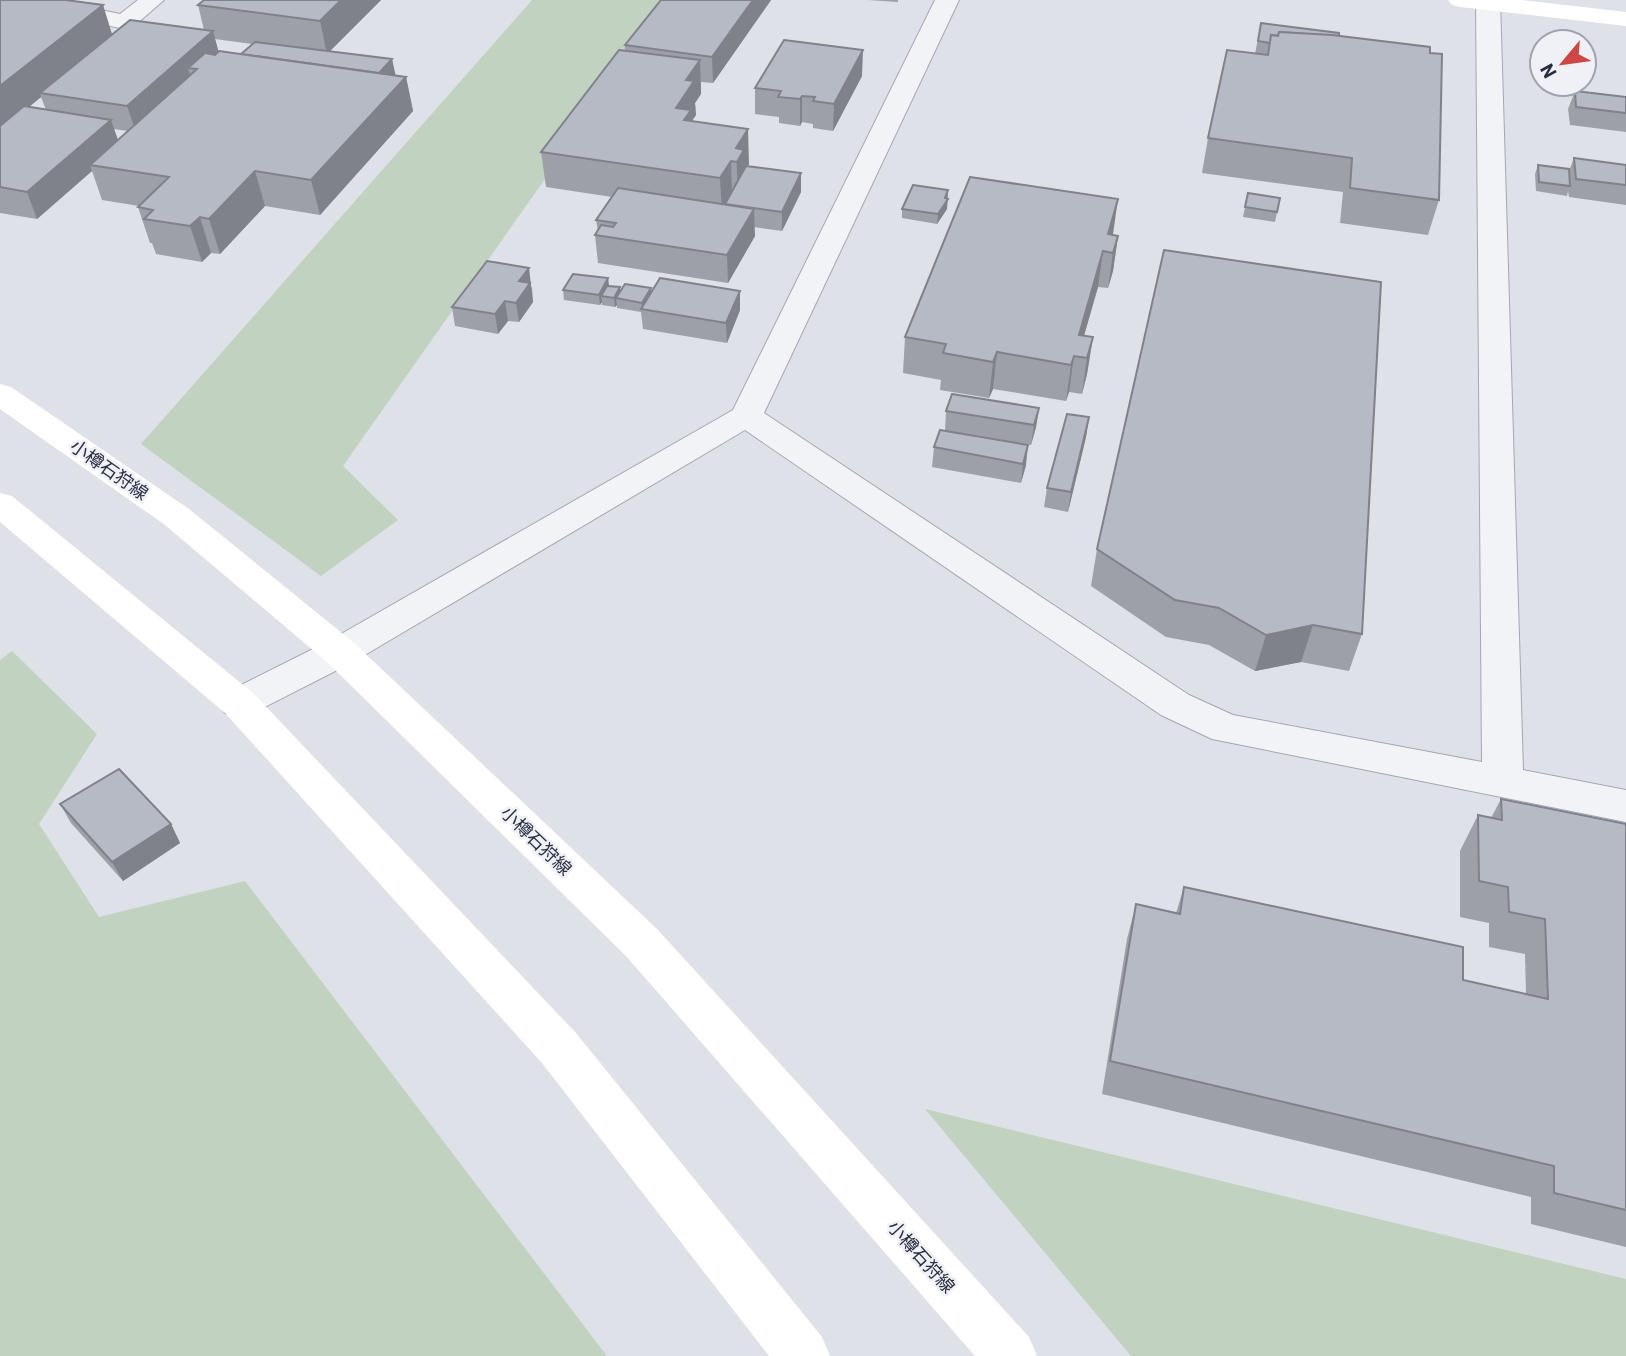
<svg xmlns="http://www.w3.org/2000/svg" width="1626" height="1356" viewBox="0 0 1626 1356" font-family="Barlow,'Noto Sans JP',sans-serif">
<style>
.green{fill:#c2d2c0}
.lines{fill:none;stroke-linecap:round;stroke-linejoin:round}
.street-casing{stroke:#a4a7b2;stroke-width:2}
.street{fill:#f2f3f7;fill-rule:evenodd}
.secondary{fill:#fff;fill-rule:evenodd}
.wall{fill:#9da0a9;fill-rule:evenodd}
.shaded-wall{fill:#7f828a}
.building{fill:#b6bac5;stroke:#7f828a;stroke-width:2}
.labels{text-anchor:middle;stroke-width:5;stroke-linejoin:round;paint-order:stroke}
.street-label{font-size:18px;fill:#282d40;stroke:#eff1f6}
</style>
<rect width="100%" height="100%" fill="#dfe1e8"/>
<g class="green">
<path d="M532,0H671L343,466L398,520L321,576L141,444Z"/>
<path d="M12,651L97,734L39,824L99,917L245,881L607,1356H0V660Z"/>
<path d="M925,1109L1626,1279V1356H1131Z"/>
</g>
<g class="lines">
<defs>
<g id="street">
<path d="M5,0H52L120,14L138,0H164L133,27L125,29L17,7L9,5Z"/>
<path d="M935,0H959L764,413L1189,695L1233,715L1482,762L1476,0H1500L1523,770L1626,790V822L1212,739L1161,715L745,430L353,662L253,713L239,717L225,713L219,703L225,693L327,642L733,410Z"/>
</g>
</defs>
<use href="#street" class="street-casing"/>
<use href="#street" class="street"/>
<g class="secondary">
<path d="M1448,0H1522L1626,12V26L1460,7L1452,5Z"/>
<path d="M0,384L11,387L189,509L353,642L658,930L1029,1337L1037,1356H975L626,956L327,662L165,525L0,409Z"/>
<path d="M0,493L12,496L253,693L576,1033L822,1337L830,1356H769L542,1063L225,713L0,522Z"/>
</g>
</g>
<g class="wall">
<path d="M0,0L103,5L112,34L204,30L198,5L381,0L330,51L392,59L395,76L406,77L413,111L320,215L265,206L220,254L211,253L202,262L156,254L152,243H150L138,207L139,206L102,200L92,171L37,219L0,213ZM215,39L252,44L241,54L218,51ZM41,97L46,110L29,107ZM114,129L128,131L118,140Z"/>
<path d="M661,0H771L713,83L701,82V94L695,103L696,115L692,121L749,164L747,166L801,173V192L782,231L754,227L755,236L728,283L598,263L595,235L598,231L596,220L612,197L546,187L541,152L625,50V45Z"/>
<path d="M868,0H898V2Z"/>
<path d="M1261,23L1339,36L1430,53L1439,200L1428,235L1340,223L1343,192L1202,173L1208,138L1255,54Z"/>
<path d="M862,76L833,131L813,128V124L802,122L800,126L779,123V117L755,114V88Z"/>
<path d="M1575,91L1626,97V132L1570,125L1568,109Z"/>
<path d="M1574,158L1626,165V205L1569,197L1568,191L1567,196L1536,191L1535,174L1538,165L1569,171Z"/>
<path d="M948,190L947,209L937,224L902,218V209Z"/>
<path d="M1248,193L1280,198L1275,222L1243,217Z"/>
<path d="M1112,235L1118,236L1113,271L1108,288L1098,287L1084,336L1093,337L1087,374L1082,394L1069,392L1066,401L993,389L989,398L940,390L941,380L903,373L905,337Z"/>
<path d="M608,278L609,286L620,287V291L651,288V292L740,310L727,343L643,329L641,312L617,308V305L615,307L602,305V302L600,305L564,300L563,290Z"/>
<path d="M532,287L533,302L519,322L508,321L498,334L455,326L452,307Z"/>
<path d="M1039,408L1036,427L1031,445L948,431L1026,465L1021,483L932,467L934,447L945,431L946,411Z"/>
<path d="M1089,417L1086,437L1068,512L1044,507L1047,488Z"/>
<path d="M1097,549L1362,634L1349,671L1301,662L1255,671L1209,645L1166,637L1091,586Z"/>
<path d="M1501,799L1626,824V1247L1531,1224V1197L1102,1094L1127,939L1136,904L1176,913L1184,887L1463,980L1526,994L1525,954L1489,947V923L1460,917V851L1478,815L1491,818Z"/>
<path d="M60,804L171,824L180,843L123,881L71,823Z"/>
</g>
<g class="shaded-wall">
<path d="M341,0H381L327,54L320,21Z"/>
<path d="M753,0H771L713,83L712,57Z"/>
<path d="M103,5L113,38L40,93L41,97L0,131V86Z"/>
<path d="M213,31L220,57L188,68L192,82L136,132L127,106Z"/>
<path d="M863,50L862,76L833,131L834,104Z"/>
<path d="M392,59L396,77L377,75Z"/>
<path d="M700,60L701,94L695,103L696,115L691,122L693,144L676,108L686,80Z"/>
<path d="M406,77L413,111L320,215L311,180Z"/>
<path d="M802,96V122L800,126V99Z"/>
<path d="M111,120L120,146L90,165L92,171L37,219L27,192Z"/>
<path d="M748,129L749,164L745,170L738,197L736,148Z"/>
<path d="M731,161L732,196L722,213L720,178Z"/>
<path d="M255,171L265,206L220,254L209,219Z"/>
<path d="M801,173V192L782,231V212Z"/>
<path d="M948,190L947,209L937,224L938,214Z"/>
<path d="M1118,199L1113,234L1108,252V234Z"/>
<path d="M754,209L755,236L728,283L727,255Z"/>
<path d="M200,217L211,253L202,262L190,226Z"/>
<path d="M1118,236L1113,271L1108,288L1113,253Z"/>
<path d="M1103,251L1098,287L1078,356L1079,335Z"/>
<path d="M529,268L533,302L519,322L516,303L519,281Z"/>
<path d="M608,278L609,288L601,296L602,302L600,305L599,295Z"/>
<path d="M620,287L621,297L616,298L617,305L615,307L614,298Z"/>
<path d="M651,288L652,297L643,310L642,303Z"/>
<path d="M740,291V310L727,343L726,323Z"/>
<path d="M505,301L508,321L498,334L495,314Z"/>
<path d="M1093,337L1087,374L1082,394L1087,358Z"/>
<path d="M997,352L993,389L989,398L993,362Z"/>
<path d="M1074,356L1069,392L1066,401L1071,365Z"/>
<path d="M1039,408L1036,427L1031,445L1034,425Z"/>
<path d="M1089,417L1086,437L1068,512L1071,492Z"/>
<path d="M1028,445L1026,465L1021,483L1023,464Z"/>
<path d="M1313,625L1301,662L1255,671L1266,635Z"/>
<path d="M171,824L180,843L123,881L112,862Z"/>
</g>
<g class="building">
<path d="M0,0H66L103,5L0,86Z"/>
<path d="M204,0H341L320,21L198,5Z"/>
<path d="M661,0H753L712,57L625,45Z"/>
<path d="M130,20L213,31L127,106L40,93Z"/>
<path d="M1261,23L1339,33V36L1279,32L1278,36L1271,35L1270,43L1258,41Z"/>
<path d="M1279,32L1332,35L1430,47V53L1442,54L1439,200L1350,188L1352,158L1208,138L1227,50L1268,55L1271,35L1278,36Z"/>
<path d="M784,40L863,50L834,104L813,101L815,97L802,96L800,99L778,97L781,91L755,88Z"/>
<path d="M255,42L392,59L379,73L241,54Z"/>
<path d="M619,50L700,60L686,80L694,81L676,108L691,110L684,120L748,129L736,148L744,150L737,162L731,161L720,178L541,152Z"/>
<path d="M219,51L406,77L311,180L255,171L209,219L200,217L190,226L144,219L153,210L138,207L169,177L90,165L197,69L188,68L205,53L215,55Z"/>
<path d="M1575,91L1626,97V113L1576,107Z"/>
<path d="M24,106L111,120L27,192L0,187V126Z"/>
<path d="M1574,158L1626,165V185L1576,179Z"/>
<path d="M1538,165L1569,169L1570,186L1539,182Z"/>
<path d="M746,166L801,173L782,212L725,204Z"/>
<path d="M970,177L1118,199L1108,234L1118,236L1113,253L1103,251L1079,335L1093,337L1087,358L1074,356L1071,365L997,352L993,362L943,353L946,344L905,337Z"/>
<path d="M913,185L948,190L945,198L948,199L938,214L902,209Z"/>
<path d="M618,188L754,209L727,255L595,235L601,225L613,227L616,223L596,220Z"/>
<path d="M1248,193L1280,198L1277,212L1245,207Z"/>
<path d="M1164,250L1381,282L1362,634L1313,625L1266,635L1219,608L1175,600L1097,549Z"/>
<path d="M487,261L529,268L519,281L530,283L516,303L505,301L495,314L452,307Z"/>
<path d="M573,274L608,278L599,295L563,290Z"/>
<path d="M660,278L740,291L726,323L641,309Z"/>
<path d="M625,284L651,288L642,303L616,298Z"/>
<path d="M607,286L620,287L614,298L601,296Z"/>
<path d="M952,394L1039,408L1034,425L946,411Z"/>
<path d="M1067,414L1089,417L1071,492L1047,488Z"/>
<path d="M940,430L1028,445L1023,464L934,447Z"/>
<path d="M119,769L171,824L112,862L60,804Z"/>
<path d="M1501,799L1626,824V1210L1554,1193V1166L1110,1061L1136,904L1180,914L1184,887L1463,947V980L1548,999L1545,919L1509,912L1508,887L1479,881L1478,815L1502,820Z"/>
</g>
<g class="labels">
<g class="street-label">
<text transform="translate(109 470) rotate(35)" y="6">小樽石狩線</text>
<text transform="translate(536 841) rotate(44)" y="6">小樽石狩線</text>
<text transform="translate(921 1257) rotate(48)" y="6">小樽石狩線</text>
</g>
</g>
<g transform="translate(1563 63) rotate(241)"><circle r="33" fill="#eff1f6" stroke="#9fa3ad" stroke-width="2"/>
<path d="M0-5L12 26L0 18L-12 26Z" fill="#cd4744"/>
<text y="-10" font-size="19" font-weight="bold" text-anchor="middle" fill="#282d40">N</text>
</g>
</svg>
